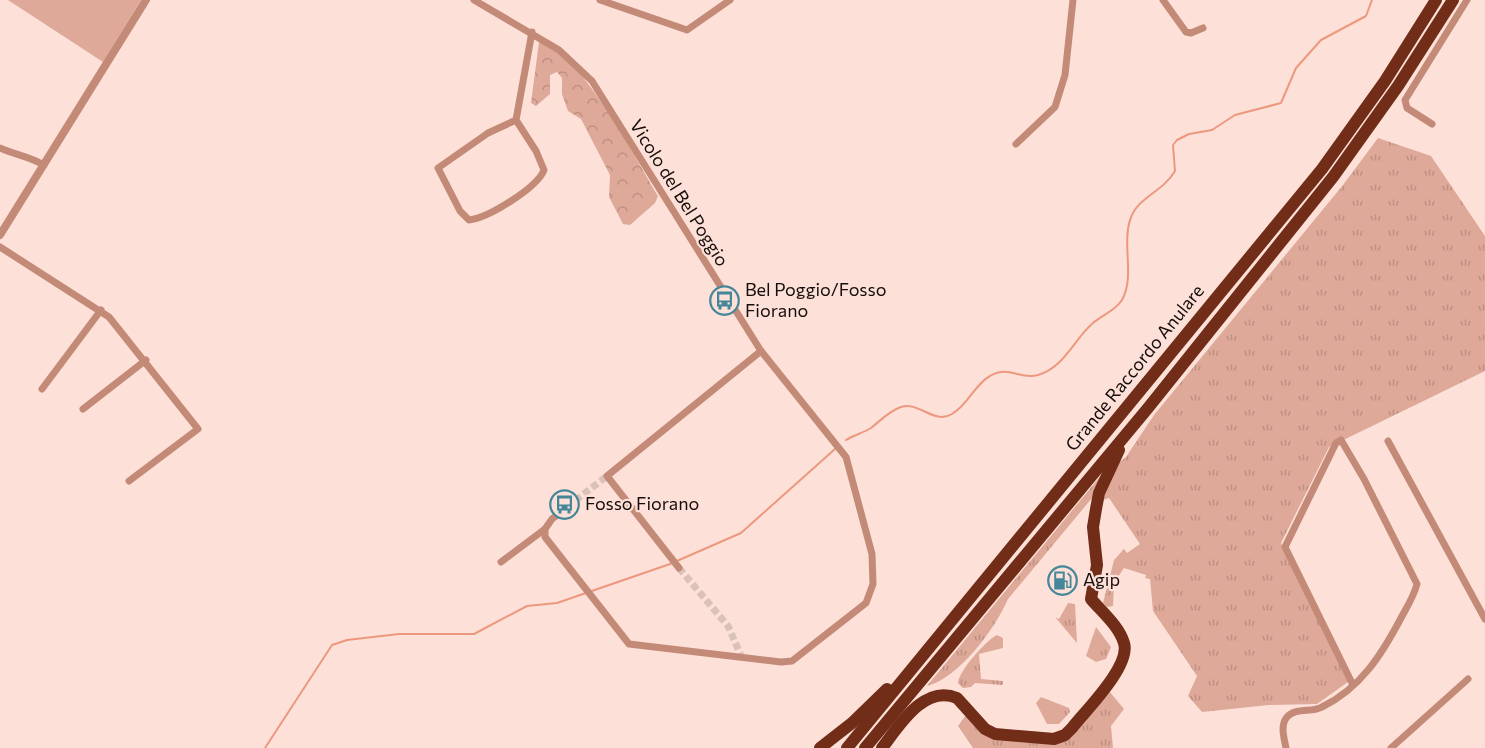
<svg xmlns="http://www.w3.org/2000/svg" width="1485" height="748" viewBox="0 0 1485 748" font-family="Commissioner,sans-serif">
<style>
.grass{fill:url(#grass-tufts)}
.forest{fill:url(#forest-crowns)}
.pitch{fill:#dea998}
.lines{fill:none;stroke-linecap:round;stroke-linejoin:round}
.stream{stroke:#ed987e;stroke-width:2}
.minor-tunnel{stroke:#dac1b9;stroke-width:7;stroke-dasharray:7 3.5;stroke-linecap:butt}
.minor{stroke:#c48a78;stroke-width:7}
.tertiary{stroke:#c48a78;stroke-width:8}
.motorway{stroke:#712d17;stroke-width:12}
.labels{text-anchor:middle;stroke-width:4.5;stroke-linejoin:round;paint-order:stroke}
.street-label{font-size:18px;fill:#170e0b;stroke:#fde1d8}
.poi-label{font-size:18px;fill:#170e0b;stroke:#fde1d8;text-anchor:start}
</style>
<defs>
<pattern id="grass-tufts" width="24" height="20" patternUnits="userSpaceOnUse" patternTransform="scale(1.5)"><rect width="24" height="20" fill="#dea998"/><path d="M3 7l-1-3M5 7V3M7 7l1-3M15 17l-1-3M17 17v-4M19 17l1-3" fill="none" stroke="#be9082"/></pattern>
<pattern id="forest-crowns" width="20" height="18" patternUnits="userSpaceOnUse" patternTransform="scale(1.5)"><rect width="20" height="18" fill="#dea998"/><path d="M2 6a3 3 0 1 1 6 0M12 15a3 3 0 1 1 6 0" fill="none" stroke="#be9082"/></pattern>
</defs>
<rect width="100%" height="100%" fill="#fde1d8"/>
<g class="grass">
<path d="M1378,138L1431,156L1485,236V371L1329,447L1281,543L1348,682L1317,704L1269,705L1202,712L1188,696L1197,676L1153,611L1150,579L1145,578L1146,575L1124,568L1114,583L1113,606L1107,607L1103,603L1114,560L1124,549L1127,553L1140,544L1109,498L1103,500L1109,470L1126,457L1154,415L1343,185Z"/>
<path d="M1103,473L1097,492L1008,599C995,629 959,678 927,686Z"/>
<path d="M1068,603L1075,604L1077,643L1055,617L1059,619Z"/>
<path d="M1096,627L1111,647L1106,659L1096,662L1086,656Z"/>
<path d="M997,635L1003,638V648L979,654L981,679L1003,681V685L975,683L971,687L963,688L958,683C959,671 986,640 997,635Z"/>
<path d="M1105,686L1124,709L1111,726L1113,748H973L958,726L968,712L982,727L1054,739Z"/>
<path d="M1041,697L1069,708L1070,712L1059,724H1047L1036,703Z"/>
</g>
<path class="forest" d="M539,42C578,47 638,163 658,196L655,203L630,225L623,224L609,197L610,175L581,119L568,111L562,94V78L557,72L550,75V94L536,106L531,103Z"/>
<path class="pitch" d="M8,0H141L103,62Z"/>
<g class="lines">
<g class="stream">
<path d="M846,440C854,435 863,433 871,428C880,421 889,411 901,407C919,401 934,425 952,414C968,405 975,384 990,376C1009,365 1020,380 1038,375C1064,368 1074,339 1093,323C1102,315 1115,311 1122,300C1135,277 1122,245 1130,220C1137,197 1162,193 1175,171L1173,145L1177,140L1189,134L1212,130L1235,115L1281,103L1296,68L1321,40L1366,16L1372,0"/>
<path d="M265,748L332,645L347,640L399,634H474L527,606L557,603L670,564L741,533L835,449"/>
</g>
<g class="minor-tunnel">
<path d="M567,507L607,476"/>
<path d="M679,568L728,626L742,658"/>
</g>
<g class="minor">
<path d="M474,0L559,50L592,81L761,351L846,457L872,554L873,584L866,603L792,661L781,662L629,644L545,537V529"/>
<path d="M600,0L687,30L730,0"/>
<path d="M1163,0L1186,32L1191,33L1203,28"/>
<path d="M516,120L488,133L438,168L460,211L469,220C488,218 537,188 544,170L536,151L516,120L532,32"/>
<path d="M1432,124L1407,108L1405,100L1467,0"/>
<path d="M1016,144L1055,107L1065,75L1073,0"/>
<path d="M0,148C16,155 28,156 44,165"/>
<path d="M0,247L109,317L198,429L129,481"/>
<path d="M42,389L101,310"/>
<path d="M83,409L146,360"/>
<path d="M1388,441L1485,619"/>
<path d="M501,562L545,529L552,519L567,507"/>
<path d="M679,568L607,476L761,351"/>
<path d="M1286,748C1284,738 1280,725 1287,717C1296,707 1312,713 1322,707C1361,688 1382,654 1401,618C1407,607 1414,596 1417,584L1364,479L1341,440L1336,443L1285,547L1353,685"/>
<path d="M1391,748L1468,679"/>
</g>
<path class="tertiary" d="M0,235L146,0"/>
<g class="motorway">
<path d="M820,748L852,723L887,689"/>
<path d="M847,748L1322,169L1385,81L1436,0"/>
<path d="M865,748L1148,408L1333,177L1398,86L1453,0"/>
<path d="M882,748C899,726 924,684 957,698L985,729L995,734L1054,739L1065,735L1072,728C1086,710 1131,666 1124,643C1119,626 1102,612 1091,599L1097,565L1093,527L1096,509L1099,493L1119,450"/>
</g>
</g>
<defs>
<symbol id="bus-ring" viewBox="-11 -11 22 22"><circle r="9.5" fill="#fde1d8" stroke="#458699" stroke-width="1.5"/><path d="M-5-6H5V4H4V6H2V4H-2V6H-4V4H-5ZM-3.5-4V0h7V-4ZM-3.5 1.2v1.5H-2V1.2ZM2 1.2v1.5H3.5V1.2Z" fill="#458699"/></symbol>
<symbol id="fuel-ring" viewBox="-11 -11 22 22"><circle r="9.5" fill="#fde1d8" stroke="#458699" stroke-width="1.5"/><path d="M-5.5-6h7V0h2V4h1.3V-2.5L3-4.5l.8-.8L6-3V5H2.5V1h-1V6h-7ZM-4.2-4.7v3.2H.2V-4.7Z" fill="#458699"/></symbol>
</defs>
<g fill-rule="evenodd">
<use href="#bus-ring" x="708" y="284" width="33" height="33"/>
<use href="#bus-ring" x="548" y="488" width="33" height="33"/>
<use href="#fuel-ring" x="1046" y="564" width="33" height="33"/>
</g>
<g class="labels">
<g class="street-label">
<text transform="translate(679 193) rotate(58)" y="6">Vicolo del Bel Poggio</text>
<text transform="translate(1135 368) rotate(-51)" y="6">Grande Raccordo Anulare</text>
</g>
<g class="poi-label">
<text x="745" y="296">Bel Poggio/Fosso<tspan x="745" dy="21">Fiorano</tspan></text>
<text x="585" y="510">Fosso Fiorano</text>
<text x="1083" y="586">Agip</text>
</g>
</g>
</svg>
